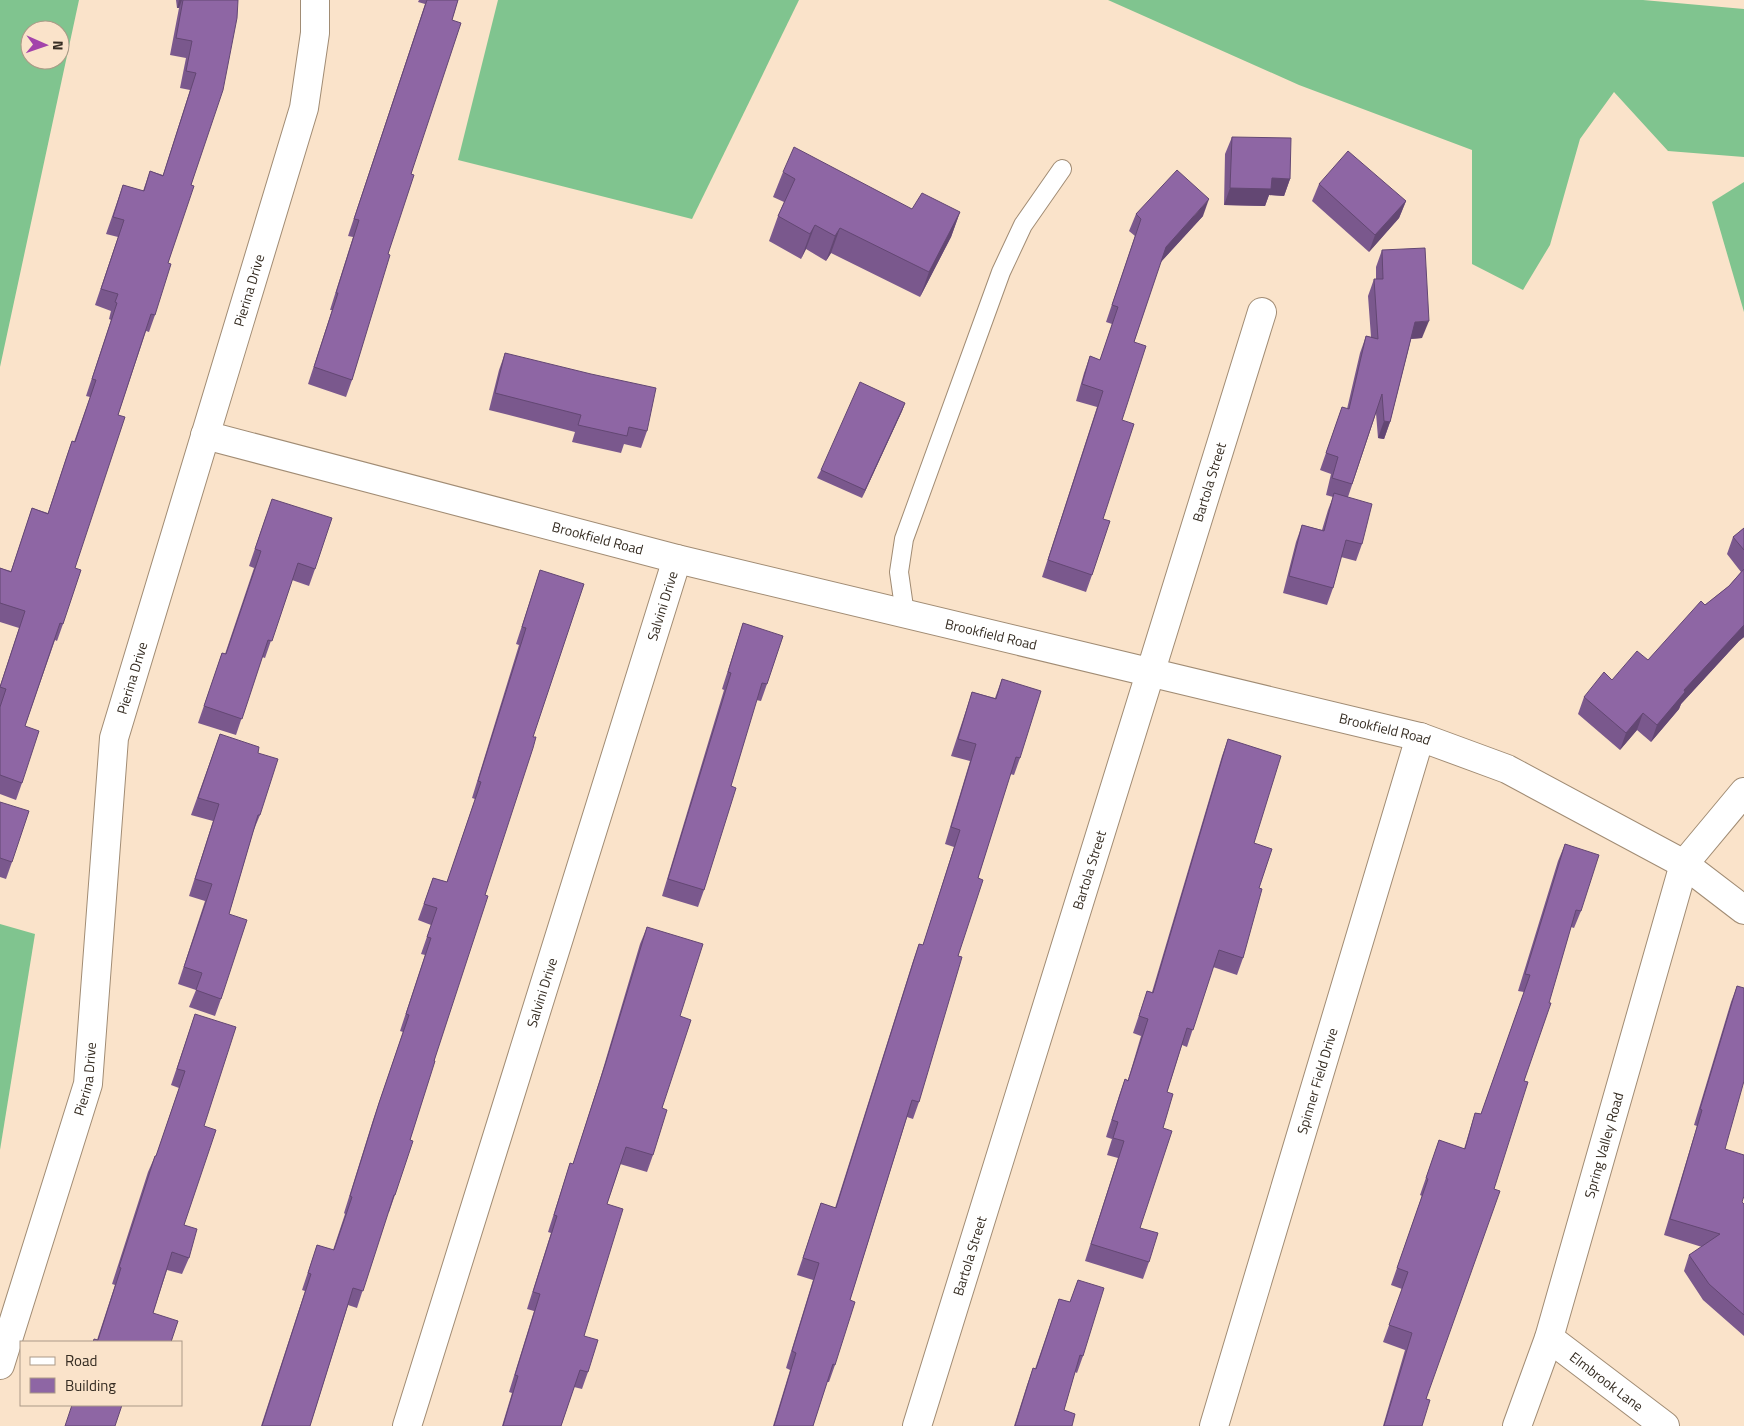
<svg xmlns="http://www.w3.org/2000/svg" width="1744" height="1426" viewBox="0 0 1744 1426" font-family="'Titillium Web',sans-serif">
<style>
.forest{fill:#80c48f;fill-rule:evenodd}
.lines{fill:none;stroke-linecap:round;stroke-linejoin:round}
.lane-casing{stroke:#a18c74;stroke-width:20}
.street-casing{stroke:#a18c74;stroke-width:30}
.lane{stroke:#fff;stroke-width:18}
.street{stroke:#fff;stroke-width:28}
.wall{fill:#7a588d}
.shaded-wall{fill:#634773}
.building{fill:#8e66a4;stroke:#634773}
.labels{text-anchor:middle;stroke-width:5;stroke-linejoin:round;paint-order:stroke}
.street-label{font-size:14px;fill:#352c22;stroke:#fae3ca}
</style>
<rect width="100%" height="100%" fill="#fae3ca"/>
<g class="forest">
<path d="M0,0H79L0,367ZM30,30H60V60H30Z"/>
<path d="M498,0H799L692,219L458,160Z"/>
<path d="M1108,0H1643L1744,9V157L1668,151L1614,92L1580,139L1550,245L1523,290L1472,264V150L1299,85Z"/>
<path d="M1744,182V312L1712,202Z"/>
<path d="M0,924L35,934L0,1150Z"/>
</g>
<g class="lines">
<defs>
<path id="lane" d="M905,614L899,572L904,539L1001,272L1023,225L1062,169"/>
<g id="street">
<path id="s1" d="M205,435L677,559L1420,737L1507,769L1684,864L1744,910"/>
<path id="s2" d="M1549,1338L1665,1426"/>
<path id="s3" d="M0,1365L88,1084L114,738L304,108L315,33V0"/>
<path id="s4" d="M407,1426L677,559"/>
<path id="s5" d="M917,1426L1262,312"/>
<path id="s6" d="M1214,1426L1420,737"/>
<path id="s7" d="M1517,1426L1549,1338L1684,864L1744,792"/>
</g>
</defs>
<use href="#lane" class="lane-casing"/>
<use href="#street" class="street-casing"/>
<use href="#lane" class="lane"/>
<use href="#street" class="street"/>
</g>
<g class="wall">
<path d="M176,0H238L191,185L168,263L155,315L149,332L146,331L118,415L75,568L63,624L57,641L55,640L25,726L22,783L16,800L0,794V686L19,628L0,622V568L11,571L32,508L48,513L66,458L72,441L74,442L90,397L86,396L111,320L109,319L111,311L95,305L118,237L106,234L123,185L143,191L150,171L163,175L190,90L180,88L186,58L170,55L179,8H177Z"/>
<path d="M419,0H458L452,20L411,174L352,380L346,397L308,384L332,310H330L353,237L348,236L425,4L418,2Z"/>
<path d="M1232,137L1290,179L1284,196L1269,195L1265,206L1224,205L1225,154Z"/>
<path d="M783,172L912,209L960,212L951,237L920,297L831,253L826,261L806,249L801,259L769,241L778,216L784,202L773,197Z"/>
<path d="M1319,184L1406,201L1399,218L1369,252L1312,201Z"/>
<path d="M1136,214L1203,216L1160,263L1134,342L1122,420L1092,575L1086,592L1042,577L1097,407L1076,401L1084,373L1090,356L1100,360L1112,324L1106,322L1135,236L1129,231Z"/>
<path d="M1382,250L1422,338L1411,339L1390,422L1384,439L1378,438L1376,413L1348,497L1362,544L1356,561L1341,557L1333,588L1327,605L1283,593L1296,542L1302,525L1322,530L1328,510L1333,497L1326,495L1331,474L1320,470L1342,407L1347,409L1360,353L1366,336L1371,337L1368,296L1374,279H1376V267Z"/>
<path d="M505,353L647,431L641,448L624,444L621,453L572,442L575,432L489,410L499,370Z"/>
<path d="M905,403L902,411L862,498L817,478L821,470Z"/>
<path d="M266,516L315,569L309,586L292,580L265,658L262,657L236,735L198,723L222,653L225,654L254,568L249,566Z"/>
<path d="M1744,528V637L1739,641L1681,704L1679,709L1651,742L1637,730L1620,750L1578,714L1584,697L1648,660L1705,605L1729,586L1741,572L1727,554L1733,537Z"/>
<path d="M540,570L533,737L410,1140L395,1195L389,1212H388L357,1308L348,1305L310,1426H261L305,1291L302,1290L317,1245L333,1250L345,1214L344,1213L373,1120L403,1032L400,1031L425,955L421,954L431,925L418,920L433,878L447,882L475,799L472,798L519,645L516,644Z"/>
<path d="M743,623L767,684L761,701L756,700L731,786L704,890L698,907L662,896L724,690L722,689Z"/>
<path d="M1002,679L1020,758L1014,775L1010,774L978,878L958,956L919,1102L913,1119L907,1117L850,1300L835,1365L829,1382H827L813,1426H773L790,1370L786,1368L813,1280L797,1275L821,1203L835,1208L913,961L919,944L923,945L954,847L945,844L970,761L951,756L972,692L995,698Z"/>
<path d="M220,734L258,753L260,815L253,832L229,914L221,999L215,1016L189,1007L196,990L178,984L205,901L189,896L213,821L191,815Z"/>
<path d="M1228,739L1254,843L1259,888L1243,958L1237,975L1213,967L1187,1047L1182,1045L1167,1092L1163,1128L1140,1228L1149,1262L1143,1279L1085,1261L1118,1158L1107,1155L1112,1139L1106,1137L1119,1096L1125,1079L1128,1080L1141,1036L1133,1033L1147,991L1152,992L1222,756Z"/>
<path d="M0,802L12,862L6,879L0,877Z"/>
<path d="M1565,844L1581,911L1574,928L1571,927L1426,1399L1422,1426H1383L1405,1350L1383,1342L1402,1289L1391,1285L1422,1196L1420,1195L1439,1140L1464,1149L1475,1113L1481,1114L1524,992L1518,991L1558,861Z"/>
<path d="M647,927L680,1016L653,1155L647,1172L620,1164L607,1204L584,1336L588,1372L582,1389L574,1387L561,1426H502L512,1393L509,1392L534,1311L527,1309L551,1233L548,1232L570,1163L573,1164L600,1079L640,944Z"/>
<path d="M1737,986L1725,1149L1742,1202L1744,1204V1336L1703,1300L1684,1271L1689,1255L1702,1247L1664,1235L1697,1126L1694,1125L1731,1002Z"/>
<path d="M195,1014L204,1126L184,1225L189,1258L182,1274L167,1270L153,1313L97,1340L115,1285L112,1284L148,1172L155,1156H156L179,1088L171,1085Z"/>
<path d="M1078,1280L1083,1356L1077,1373L1075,1372L1064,1410L1072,1426H1014L1027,1385L1033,1368L1035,1369L1059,1299L1070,1302Z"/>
</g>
<g class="shaded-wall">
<path d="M179,0H182L179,8H177Z"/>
<path d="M1272,178L1290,179L1284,196L1269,195L1265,206L1224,205L1230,188Z"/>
<path d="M1209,199L1203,216L1159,264L1166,247Z"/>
<path d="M1406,201L1399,218L1369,252L1375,235Z"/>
<path d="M960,212L951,237L920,297L929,272Z"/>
<path d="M815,225L806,249L801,259L810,234Z"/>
<path d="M840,228L831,253L826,261L835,236Z"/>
<path d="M1429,321L1422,338L1409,339L1415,322Z"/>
<path d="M905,403L902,411L862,498L865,490Z"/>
<path d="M1384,421L1390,422L1384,439L1378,438Z"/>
<path d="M1744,625V637L1739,641L1681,704L1679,709L1651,742L1657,725L1684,690Z"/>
<path d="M1643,713L1637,730L1620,750L1626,733Z"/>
</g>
<g class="building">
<path d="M183,0H238L237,18L223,90L191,185L194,186L168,263L171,264L155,315L151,314L118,415L125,417L75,568L81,570L63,624L60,623L25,726L39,731L22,783L0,775V707L6,689L0,687L25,611L0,603V568L11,572L32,508L48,514L72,441L75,442L96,380L92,379L117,303L115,302L118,294L101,289L124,220L113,217L123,185L144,191L150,171L163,176L196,73L186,71L192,41L176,38Z"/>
<path d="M427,0H458L452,20L461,23L411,174L414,175L388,254L390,255L352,380L314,367L338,293H336L359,220L354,219Z"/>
<path d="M1232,137L1291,138L1290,179L1272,178L1271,189L1230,188Z"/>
<path d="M794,147L912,209L922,193L960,212L929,272L840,228L835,236L815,225L810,234L778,216L795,179L783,172Z"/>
<path d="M1348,151L1406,201L1375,235L1319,184Z"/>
<path d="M1177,170L1209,199L1166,247L1134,342L1146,346L1122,420L1134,424L1103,519L1110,521L1092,575L1048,560L1103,391L1082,384L1090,356L1100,360L1118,307L1112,305L1141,219L1136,214Z"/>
<path d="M1425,248L1429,321L1415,322L1390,422L1384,421L1382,394L1352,484L1332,478L1338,457L1326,453L1342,407L1349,409L1366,336L1378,339L1374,279H1383L1382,250Z"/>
<path d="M505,353L591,374L656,388L647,431L629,427L627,436L578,425L581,415L495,393Z"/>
<path d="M860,382L905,403L865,490L821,470Z"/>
<path d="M1334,493L1372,504L1362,544L1346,540L1333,588L1289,576L1302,525L1324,531Z"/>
<path d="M272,499L332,518L315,569L298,563L272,641L268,640L242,719L204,706L222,653L226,654L261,551L255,549Z"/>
<path d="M1744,528V550L1733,537Z"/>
<path d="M1744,569V625L1684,690L1685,692L1657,725L1643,713L1626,733L1584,697L1604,672L1612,680L1637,651L1648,660L1701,601L1705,605L1729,586Z"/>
<path d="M540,570L584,584L533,737H536L533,748L485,895L488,896L434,1061H435L410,1140L413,1141L395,1195H394L363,1291L353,1288L310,1426H262L311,1274L308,1273L317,1245L334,1250L352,1197L350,1196L379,1103L409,1015L406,1014L431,938L427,937L437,908L424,904L433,878L447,882L481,782L478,781L526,628L522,627Z"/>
<path d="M743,623L783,636L767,684L762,683L731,786L736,788L704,890L668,879L731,673L728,672Z"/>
<path d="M1002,679L1041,691L1020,758L1016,757L978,878L983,880L958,956L962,957L919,1102L912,1100L850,1300L855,1302L835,1365L833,1364L813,1426H774L796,1353L792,1351L819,1263L803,1258L821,1203L836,1208L919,944L923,945L960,830L951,827L976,744L958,739L972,692L996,699Z"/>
<path d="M220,734L259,747L258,753L278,759L260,815H258L229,914L247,920L221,999L196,990L202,973L184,967L212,884L195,879L219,804L198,798Z"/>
<path d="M1228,739L1281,756L1254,843L1272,849L1259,888L1262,889L1243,958L1219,950L1193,1030L1187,1028L1167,1092L1173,1094L1163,1128L1172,1131L1140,1228L1158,1233L1149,1262L1091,1244L1124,1141L1113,1138L1118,1122L1112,1120L1125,1079L1128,1081L1148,1019L1139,1016L1147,991L1153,993Z"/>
<path d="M0,802L29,811L12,862L0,858Z"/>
<path d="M1565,844L1599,855L1581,911L1576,910L1549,1003H1551L1524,1081L1528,1082L1494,1189L1500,1191L1426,1399L1430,1400L1422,1426H1384L1412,1333L1389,1325L1408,1272L1397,1268L1428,1179L1426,1178L1439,1140L1465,1149L1475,1113L1481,1114L1530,975L1525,974Z"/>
<path d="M647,927L703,944L680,1016L691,1020L662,1108L667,1110L653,1155L626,1147L607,1204L623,1209L584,1336L598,1340L588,1372L580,1370L561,1426H503L518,1376L515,1375L540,1294L533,1292L557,1216L554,1215L570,1163L573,1164L606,1062Z"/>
<path d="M1737,986L1744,988V1081L1725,1149L1744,1155V1196L1742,1202L1744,1204V1315L1709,1284L1689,1255L1720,1234L1670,1219L1702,1110L1700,1109Z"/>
<path d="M195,1014L236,1027L204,1126L216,1130L184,1225L197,1229L189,1258L172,1252L153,1313L178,1321L171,1342H93L94,1339L98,1340L121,1268L119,1267L155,1156H156L185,1071L177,1069Z"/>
<path d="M1078,1280L1104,1288L1083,1356L1080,1355L1064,1410L1075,1414L1072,1426H1015L1033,1368L1036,1369L1059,1299L1070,1302Z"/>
<path d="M72,1405H122L115,1426H65Z"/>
</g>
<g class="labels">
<g class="street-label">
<text dy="5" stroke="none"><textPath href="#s3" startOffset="1109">Pierina Drive</textPath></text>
<text dy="5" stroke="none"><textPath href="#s5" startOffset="988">Bartola Street</textPath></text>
<text dy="5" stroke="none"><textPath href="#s1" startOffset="406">Brookfield Road</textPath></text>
<text dy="5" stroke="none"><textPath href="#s4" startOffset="859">Salvini Drive</textPath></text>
<text dy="5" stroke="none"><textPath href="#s1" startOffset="811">Brookfield Road</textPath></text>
<text dy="5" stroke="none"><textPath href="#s3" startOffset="704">Pierina Drive</textPath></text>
<text dy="5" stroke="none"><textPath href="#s1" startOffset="1216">Brookfield Road</textPath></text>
<text dy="5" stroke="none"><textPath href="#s5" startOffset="582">Bartola Street</textPath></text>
<text dy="5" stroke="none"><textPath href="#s4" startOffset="454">Salvini Drive</textPath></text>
<text dy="5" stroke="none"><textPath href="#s3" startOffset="299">Pierina Drive</textPath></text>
<text dy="5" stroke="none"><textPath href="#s6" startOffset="360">Spinner Field Drive</textPath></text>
<text dy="5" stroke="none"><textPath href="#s7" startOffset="294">Spring Valley Road</textPath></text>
<text dy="5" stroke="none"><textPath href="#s5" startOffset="178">Bartola Street</textPath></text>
<text dy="5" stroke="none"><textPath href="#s2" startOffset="72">Elmbrook Lane</textPath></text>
</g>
</g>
<rect x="20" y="1341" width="162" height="65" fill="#fae3ca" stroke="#ab9a87"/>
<rect x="30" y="1357" width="25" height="8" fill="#ffffff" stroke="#ab9a87"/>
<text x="65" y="1366" font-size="15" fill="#352c22">Road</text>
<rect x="30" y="1378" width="25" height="15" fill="#8e66a4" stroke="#ab9a87"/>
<text x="65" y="1391" font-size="15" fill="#352c22">Building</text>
<g transform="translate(45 45) rotate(92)"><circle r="24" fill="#fae3ca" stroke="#ab9a87"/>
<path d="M0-4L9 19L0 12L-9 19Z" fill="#a343ab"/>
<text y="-8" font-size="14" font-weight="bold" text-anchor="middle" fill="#352c22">N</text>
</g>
</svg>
